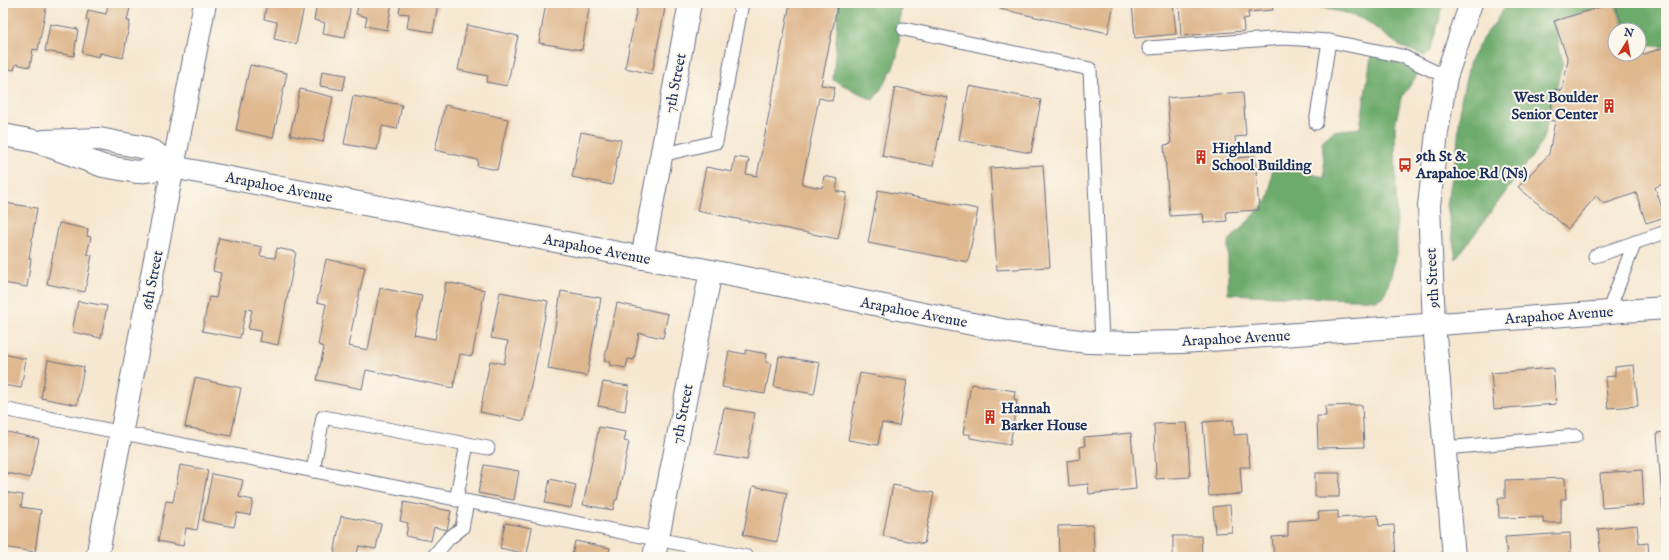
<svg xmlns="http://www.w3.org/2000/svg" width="1669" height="560" viewBox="0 0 1669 560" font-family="'IM FELL English',serif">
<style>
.forest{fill:#6dab6c;stroke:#446d65}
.building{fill:#dfb88f}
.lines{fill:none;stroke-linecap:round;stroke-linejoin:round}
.service-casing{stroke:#686f86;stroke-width:15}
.minor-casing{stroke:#686f86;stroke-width:24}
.tertiary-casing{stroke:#686f86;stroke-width:24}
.service{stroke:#fff;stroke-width:13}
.minor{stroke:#fff;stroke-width:22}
.tertiary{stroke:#fff;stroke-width:22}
.labels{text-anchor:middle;stroke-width:4;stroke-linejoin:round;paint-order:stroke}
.street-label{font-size:15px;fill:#1b2f5e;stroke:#fbf7ec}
.poi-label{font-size:15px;font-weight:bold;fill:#1b2f5e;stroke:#fbf7ec;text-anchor:start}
</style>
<rect width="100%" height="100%" fill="#fbf7ec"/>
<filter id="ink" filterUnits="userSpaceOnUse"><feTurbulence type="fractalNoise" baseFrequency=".025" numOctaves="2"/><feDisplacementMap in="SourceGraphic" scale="8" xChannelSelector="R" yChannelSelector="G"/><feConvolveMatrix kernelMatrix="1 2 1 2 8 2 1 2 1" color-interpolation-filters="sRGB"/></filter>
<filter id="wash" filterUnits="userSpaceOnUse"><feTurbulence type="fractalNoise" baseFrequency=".012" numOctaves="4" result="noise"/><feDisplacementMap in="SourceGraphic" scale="16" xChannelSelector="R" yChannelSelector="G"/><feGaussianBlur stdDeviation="0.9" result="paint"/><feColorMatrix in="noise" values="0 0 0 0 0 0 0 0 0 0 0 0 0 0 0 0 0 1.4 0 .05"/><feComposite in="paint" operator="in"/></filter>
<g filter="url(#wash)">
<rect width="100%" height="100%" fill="#f6e7d0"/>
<g class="forest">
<path d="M839,3H902C898,19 901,34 898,50C897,65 882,88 873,100L833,80Z"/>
<path d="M1301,3H1444L1430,51L1425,56L1400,46L1365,20L1345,13Z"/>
<path d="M1507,3H1666V47L1639,45V30H1625L1614,3L1554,21L1563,62L1542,143L1456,259L1447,205L1457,149L1461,100L1470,61L1482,39L1494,24Z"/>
<path d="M1372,50L1407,67L1418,74L1401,98L1395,126L1397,254L1387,289L1383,296L1377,300L1228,294V242L1268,200L1270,192L1272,167L1278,161L1300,172L1325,177L1322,141L1334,131L1360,128Z"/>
</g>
<g id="blocks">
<g class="building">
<path d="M7,3H47L38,50L33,49L30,67L16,64L14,70L3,68V19Z"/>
<path d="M108,3H131L127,21H130L123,58L100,53L99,57L82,53L89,20H86L88,10L106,14Z"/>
<path d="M267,3H305L296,44L274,39L277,22L264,19Z"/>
<path d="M317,3H351L345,38L323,34L325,23L314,20Z"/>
<path d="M359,3H392L387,30L365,26L367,17L356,14Z"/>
<path d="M401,3H438L433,32L407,28L409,14L399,13Z"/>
<path d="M546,3H590L582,50L539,43Z"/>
<path d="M638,3H666L652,74L625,68Z"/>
<path d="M790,3H838L821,85L835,87L832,101L819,98L802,184L822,188L824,176L838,179L836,191L847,193L838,239L697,211L706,167L732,172L735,157L749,159L746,174L757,176Z"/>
<path d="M1001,3H1114L1108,33L1000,9Z"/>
<path d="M1132,3H1173L1176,34L1135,38Z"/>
<path d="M1179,3H1272L1273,10L1248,12L1249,18L1243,19L1244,31L1181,36Z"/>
<path d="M1614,3L1625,30H1615V54H1634L1635,57L1666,47V183L1655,187L1665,217L1646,223L1636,193L1604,204L1596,196L1568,229L1518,187L1549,154L1555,121L1548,120L1555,89L1562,91L1568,60L1554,21Z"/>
<path d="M50,24L78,29L74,56L45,51Z"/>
<path d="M467,25L518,36L507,86L486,82L488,76L458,70Z"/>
<path d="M250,65L287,73L273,138L236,130Z"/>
<path d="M322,71L346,75L343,90L320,86Z"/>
<path d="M969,86L1041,100L1031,153L959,140Z"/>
<path d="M895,87L947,97L933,166L882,156Z"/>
<path d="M300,89L333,97L323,142L290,135Z"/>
<path d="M1243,92L1246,136L1235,137L1237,158L1255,156L1259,210L1226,212L1227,221L1215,222L1204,223L1203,214L1170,216L1164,145L1171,144L1167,98Z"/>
<path d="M353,96L402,105L397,129L382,126L377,150L344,144Z"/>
<path d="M445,105L508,119L497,170L477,166L478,160L435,150Z"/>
<path d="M581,132L621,140L612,185L572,177Z"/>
<path d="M1043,165L1050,267L997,270L990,168Z"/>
<path d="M878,190L978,209L968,262L868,243Z"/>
<path d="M5,203L37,208L29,258L31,259L27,287L3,283V215Z"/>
<path d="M59,223L88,229L87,236L91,237L87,254L92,255L85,292L47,284Z"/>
<path d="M219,238L262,247L260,256L275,258L277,248L296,252L278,345L259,341L261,331L248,329L252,310L246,309L240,338L202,331L209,297L216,298L221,273L213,271Z"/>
<path d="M326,259L365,267L348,346L368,350L380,288L422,296L414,335L435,339L446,282L485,290L472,356L460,354L453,388L366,370L362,389L317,380L324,347L318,345L326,304L317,302Z"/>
<path d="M561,291L601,298L587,376L548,369Z"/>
<path d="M500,292L548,301L524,421L480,412L490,361L504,364L508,341L491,338Z"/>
<path d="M78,301L107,306L101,338L72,332Z"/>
<path d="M617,303L668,314L663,338L639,333L634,360L628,359L626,368L609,365L610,362L604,361Z"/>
<path d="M746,350L767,354L766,362L771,363L765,394L722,387L729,351L745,354Z"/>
<path d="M3,354L26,359L21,388L3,385Z"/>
<path d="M779,356L820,363L814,394L774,387Z"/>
<path d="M48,360L84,367L77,405L41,398Z"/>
<path d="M1634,365L1638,406L1608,408L1605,377L1615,376V367Z"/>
<path d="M1553,368L1556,404L1494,409L1491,373Z"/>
<path d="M860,373L907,381L899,426L882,423L878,445L848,440Z"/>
<path d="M195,378L241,388L231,436L185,427Z"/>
<path d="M603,382L629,386L625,411L598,406Z"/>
<path d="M971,384L1015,391L1014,399L1017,400L1010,445L970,438V434H963Z"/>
<path d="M1362,405L1364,447L1318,448L1317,416H1326L1325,406Z"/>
<path d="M724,408L755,413L747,460L715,455Z"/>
<path d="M1233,420L1234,435L1247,434L1250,467H1240L1242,494L1209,496L1203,422Z"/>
<path d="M1187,423L1190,477L1156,479L1154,424Z"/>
<path d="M599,427L626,432L624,441L629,442L617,500H615L613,510L583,505Z"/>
<path d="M3,431L39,439L30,478L3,472Z"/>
<path d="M1666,432V541H1665L1657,433Z"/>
<path d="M1131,433L1136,489L1089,494L1088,484L1069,486L1067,461L1081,459L1080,447L1085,446L1084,437Z"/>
<path d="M180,465L208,470L197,530L186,528L183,546L158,541L166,501L173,502Z"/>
<path d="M484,465L519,471L514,500L478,493Z"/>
<path d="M1642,470L1644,505L1602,508L1600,473Z"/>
<path d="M1315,473H1340L1339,497H1315Z"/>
<path d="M212,474L243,480L239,497L253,500L250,515L237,513L234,527L203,521Z"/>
<path d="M1565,478L1566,499H1561V523H1543V517L1499,518L1498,498H1505V480Z"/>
<path d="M550,479L576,485L571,508L545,503Z"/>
<path d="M893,485L934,493L924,544L883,536Z"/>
<path d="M753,486L787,493L777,542L743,535Z"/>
<path d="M3,492L23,495L21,507L41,510L35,552L3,547Z"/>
<path d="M404,502L451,511L447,530L434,527L431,541L406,536L408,523L400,521Z"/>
<path d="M1230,505L1232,532L1215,533L1213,507Z"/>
<path d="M1338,511V518L1378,515L1379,526L1394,525L1396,557H1274L1272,537L1288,536V521L1319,519L1318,512Z"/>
<path d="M341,516L381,524L376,549L359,546L356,557L334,555Z"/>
<path d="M505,523L532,528L527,554L500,548Z"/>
<path d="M1093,525L1094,554H1100V557H1059L1058,526Z"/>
<path d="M1637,525L1639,544L1648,543L1649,557H1601L1598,529Z"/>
<path d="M1570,533L1571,557H1507L1505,537Z"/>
<path d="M1173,536H1201L1202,557H1173Z"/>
<path d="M575,541L610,548L608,557H572Z"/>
</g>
</g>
</g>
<g filter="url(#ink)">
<use href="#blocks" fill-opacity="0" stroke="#686f86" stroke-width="1"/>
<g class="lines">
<defs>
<g id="service">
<path d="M904,29L1090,69L1102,342"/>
<path d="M1149,48L1285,38L1329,41L1402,56L1446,77"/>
<path d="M1316,123L1329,41"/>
<path d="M661,155L716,142L742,3"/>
<path d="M1595,256L1666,232"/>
<path d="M1608,312L1635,242"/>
<path d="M3,409L747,557"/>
<path d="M1445,448L1576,436"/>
<path d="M313,471L323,417L488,448"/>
<path d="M456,500L467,444"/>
<path d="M433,557L448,539L462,528L467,502"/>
</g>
<g id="minor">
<path d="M3,135L35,141L103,166L137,172L173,167"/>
<path d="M44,141L99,139L141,147L154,152L173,167"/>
<path d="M642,258L690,3"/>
<path d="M654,557L711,271"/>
</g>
<g id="tertiary">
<path d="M173,167L711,271L1017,333L1088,342L1133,343L1182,342L1666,308"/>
<path d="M97,557L205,3"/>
<path d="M1454,557L1434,324L1429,206L1437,132L1446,77L1471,3"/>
</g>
</defs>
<use href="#service" class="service-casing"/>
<use href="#minor" class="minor-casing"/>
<use href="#tertiary" class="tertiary-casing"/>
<use href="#service" class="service"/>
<use href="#minor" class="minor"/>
<use href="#tertiary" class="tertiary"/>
</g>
</g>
<defs>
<symbol id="building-bare" viewBox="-9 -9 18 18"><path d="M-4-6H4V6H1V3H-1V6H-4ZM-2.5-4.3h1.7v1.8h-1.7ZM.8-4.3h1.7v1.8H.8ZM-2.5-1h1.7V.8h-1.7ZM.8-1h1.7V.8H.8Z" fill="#c8321e" stroke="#fbf7ec" stroke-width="2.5" paint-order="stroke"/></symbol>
<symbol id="bus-bare" viewBox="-9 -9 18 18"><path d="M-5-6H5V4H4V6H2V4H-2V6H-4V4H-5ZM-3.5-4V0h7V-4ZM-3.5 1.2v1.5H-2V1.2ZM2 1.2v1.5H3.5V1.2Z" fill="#c8321e" stroke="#fbf7ec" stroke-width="2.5" paint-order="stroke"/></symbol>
</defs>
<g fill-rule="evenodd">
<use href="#building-bare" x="1599" y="96" width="20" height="20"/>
<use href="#building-bare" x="1191" y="147" width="20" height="20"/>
<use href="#bus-bare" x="1395" y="155" width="20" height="20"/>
<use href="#building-bare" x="980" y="407" width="20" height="20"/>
</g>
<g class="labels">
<g class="street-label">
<text transform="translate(675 83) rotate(-79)" y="5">7th Street</text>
<text transform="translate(279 187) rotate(11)" y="5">Arapahoe Avenue</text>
<text transform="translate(597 249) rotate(11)" y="5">Arapahoe Avenue</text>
<text transform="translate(1432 278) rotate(-93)" y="5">9th Street</text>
<text transform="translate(152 280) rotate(-79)" y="5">6th Street</text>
<text transform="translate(914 312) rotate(11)" y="5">Arapahoe Avenue</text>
<text transform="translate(1559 315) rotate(-4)" y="5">Arapahoe Avenue</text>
<text transform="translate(1236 338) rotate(-3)" y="5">Arapahoe Avenue</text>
<text transform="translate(682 414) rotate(-79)" y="5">7th Street</text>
</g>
<g class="poi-label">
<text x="1598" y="102" text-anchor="end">West Boulder<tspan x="1598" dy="17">Senior Center</tspan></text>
<text x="1212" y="153">Highland<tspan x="1212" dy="17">School Building</tspan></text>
<text x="1416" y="161">9th St &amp;<tspan x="1416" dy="17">Arapahoe Rd (Ns)</tspan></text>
<text x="1001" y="413">Hannah<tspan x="1001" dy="17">Barker House</tspan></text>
</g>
</g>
<rect width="1669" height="560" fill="none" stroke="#fbf7ec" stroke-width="16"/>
<g transform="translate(1627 42) rotate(11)"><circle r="19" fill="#fbf7ec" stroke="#a1a7b3"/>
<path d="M0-3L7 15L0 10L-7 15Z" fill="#c8321e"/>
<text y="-6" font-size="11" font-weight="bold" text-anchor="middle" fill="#1b2f5e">N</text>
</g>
</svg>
